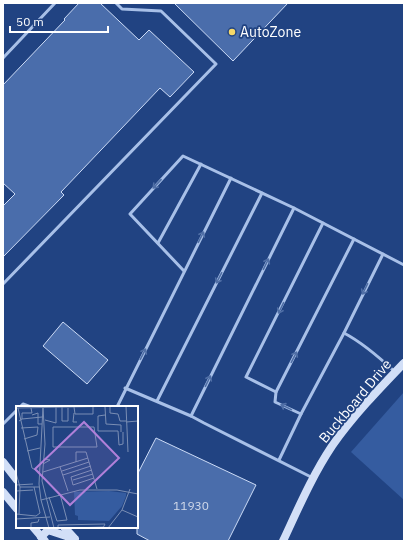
<svg xmlns="http://www.w3.org/2000/svg" width="407" height="544" viewBox="0 0 407 544" font-family="'IBM Plex Sans',sans-serif">
<style>
.green{fill:#355ca0}
.building{fill:#4a6dab;stroke:#ccdbf6}
.lines{fill:none;stroke-linecap:round;stroke-linejoin:round}
.lane{stroke:#a8c0e8;stroke-width:3}
.secondary{stroke:#d2dff7;stroke-width:8}
.oneway{stroke:#506fa6}
.poi-dot{fill:#f5d869;stroke:#214382;stroke-width:1.5}
.labels{text-anchor:middle;stroke-width:3.5;stroke-linejoin:round;paint-order:stroke}
.number-label{font-size:12px;fill:#d2daea}
.poi-label{font-size:14px;fill:#fff;stroke:#214382;text-anchor:start}
.street-label{font-size:14px;fill:#fff;stroke:#214382}
.inset-road{fill:none;stroke:#7a8eb4;stroke-width:1}
.view{fill:#b080d9;fill-opacity:0.15;stroke:#b080d9;stroke-width:2}
.inset-edge{fill:none;stroke:#fff;stroke-width:2}
</style>
<rect width="100%" height="100%" fill="#214382"/>
<path class="green" d="M404,392V500L351,452Z"/>
<g class="building">
<path d="M79,3H100L139,40L149,30L194,72L170,97L160,88L61,192L64,195L3,257V206L15,194L3,183V85L65,20L64,19Z"/>
<path d="M174,3H288L233,61Z"/>
<path d="M63,322L108,360L87,384L43,346Z"/>
<path d="M156,438L256,485L228,541H150L137,534V475Z"/>
</g>
<g class="lines">
<g class="lane">
<path d="M3,58L55,3"/>
<path d="M354,239L276,392L275,402L301,414L344,333L383,254"/>
<path d="M158,243L201,164"/>
<path d="M184,271L130,214L183,156L294,208L404,265"/>
<path d="M3,284L216,64L161,11L122,9L116,3"/>
<path d="M344,333C363,343 379,357 395,372"/>
<path d="M125,388L191,416L204,423L313,478"/>
<path d="M276,392L246,377L323,223"/>
<path d="M157,401L262,193"/>
<path d="M20,407L23,404L31,407"/>
<path d="M117,407L231,178"/>
<path d="M191,416L294,208"/>
<path d="M3,424L17,410"/>
<path d="M279,460L301,414"/>
</g>
<g class="secondary">
<path d="M3,462L17,480"/>
<path d="M3,492L17,509"/>
<path d="M33,527L45,541"/>
<path d="M64,527L74,538"/>
<path d="M41,537L48,530L75,539"/>
<path d="M283,541C298,509 312,476 332,446C353,416 379,389 404,363"/>
</g>
</g>
<defs><path id="oneway-shaft" d="M-6 0H5M1.5-3L5.5 0L1.5 3" fill="none" stroke-width="1.6" stroke-linecap="round" stroke-linejoin="round"/></defs>
<g class="oneway">
<use href="#oneway-shaft" transform="translate(157 184) rotate(133)"/>
<use href="#oneway-shaft" transform="translate(201 237) rotate(-63)"/>
<use href="#oneway-shaft" transform="translate(266 264) rotate(-64)"/>
<use href="#oneway-shaft" transform="translate(219 278) rotate(117)"/>
<use href="#oneway-shaft" transform="translate(365 289) rotate(116)"/>
<use href="#oneway-shaft" transform="translate(281 308) rotate(116)"/>
<use href="#oneway-shaft" transform="translate(143 354) rotate(-63)"/>
<use href="#oneway-shaft" transform="translate(294 357) rotate(-63)"/>
<use href="#oneway-shaft" transform="translate(208 381) rotate(-64)"/>
<use href="#oneway-shaft" transform="translate(286 407) rotate(-154)"/>
</g>
<circle class="poi-dot" cx="232" cy="32" r="4"/>
<g class="labels">
<g class="number-label">
<text x="191" y="510">11930</text>
</g>
<g class="poi-label">
<text x="240" y="37">AutoZone</text>
</g>
<g class="street-label">
<text transform="translate(355 401) rotate(-50)" y="5">Buckboard Drive</text>
</g>
</g>
<g transform="translate(16 406)">
<rect width="122" height="122" fill="#214382"/>
<path d="M93,85L110,87V90L106,100L93,115L62,114V110L59,109L58,86Z" fill="#355ca0"/>
<path class="inset-road" d="M94,0V7L102,8L104,15H110M110,0L112,46M27,1L29,38L26,75L38,122M27,1L23,78L25,94L33,122M46,1V15H52V2M58,1L59,8H77V1M89,1L90,18L105,19V26M0,2L111,0M2,2L16,62L23,66M58,7L57,16H61M16,9L22,7V18H26M89,9L82,10V25H102L103,39L107,38V26M6,13V7H16L15,2M29,14L40,17V1M3,15L6,13L26,11M110,16L122,15M37,21H78L81,41H37ZM5,22L22,21L21,29L8,33M11,45L24,42M60,56V46H70L81,83M27,58L34,54L28,53M44,61L52,85M76,64L55,71L57,79L78,72M46,65L73,56M27,66L72,52M0,67L4,81L3,108M47,69L75,60M57,74L77,68M0,79L17,78M4,81H23M0,85L17,84M33,91L41,115L51,114L44,88M25,94L64,84H101L122,88M106,104L122,111M0,108L20,110L24,107L18,81M0,113L34,111M15,122V117L22,116L23,113M42,122V119L89,118L87,122M55,122L88,121M92,122L106,104L114,83"/>
<path class="view" d="M68,16L103,52L54,99L19,63Z"/>
<rect width="122" height="122" class="inset-edge"/>
</g>
<rect width="407" height="544" fill="none" stroke="#ffffff" stroke-width="8"/>
<path d="M10 26v6h98v-6" fill="none" stroke="#ffffff" stroke-width="2"/>
<text x="16" y="26" font-size="12" fill="#ffffff" stroke="#214382" stroke-width="3" paint-order="stroke">50 m</text>
</svg>
